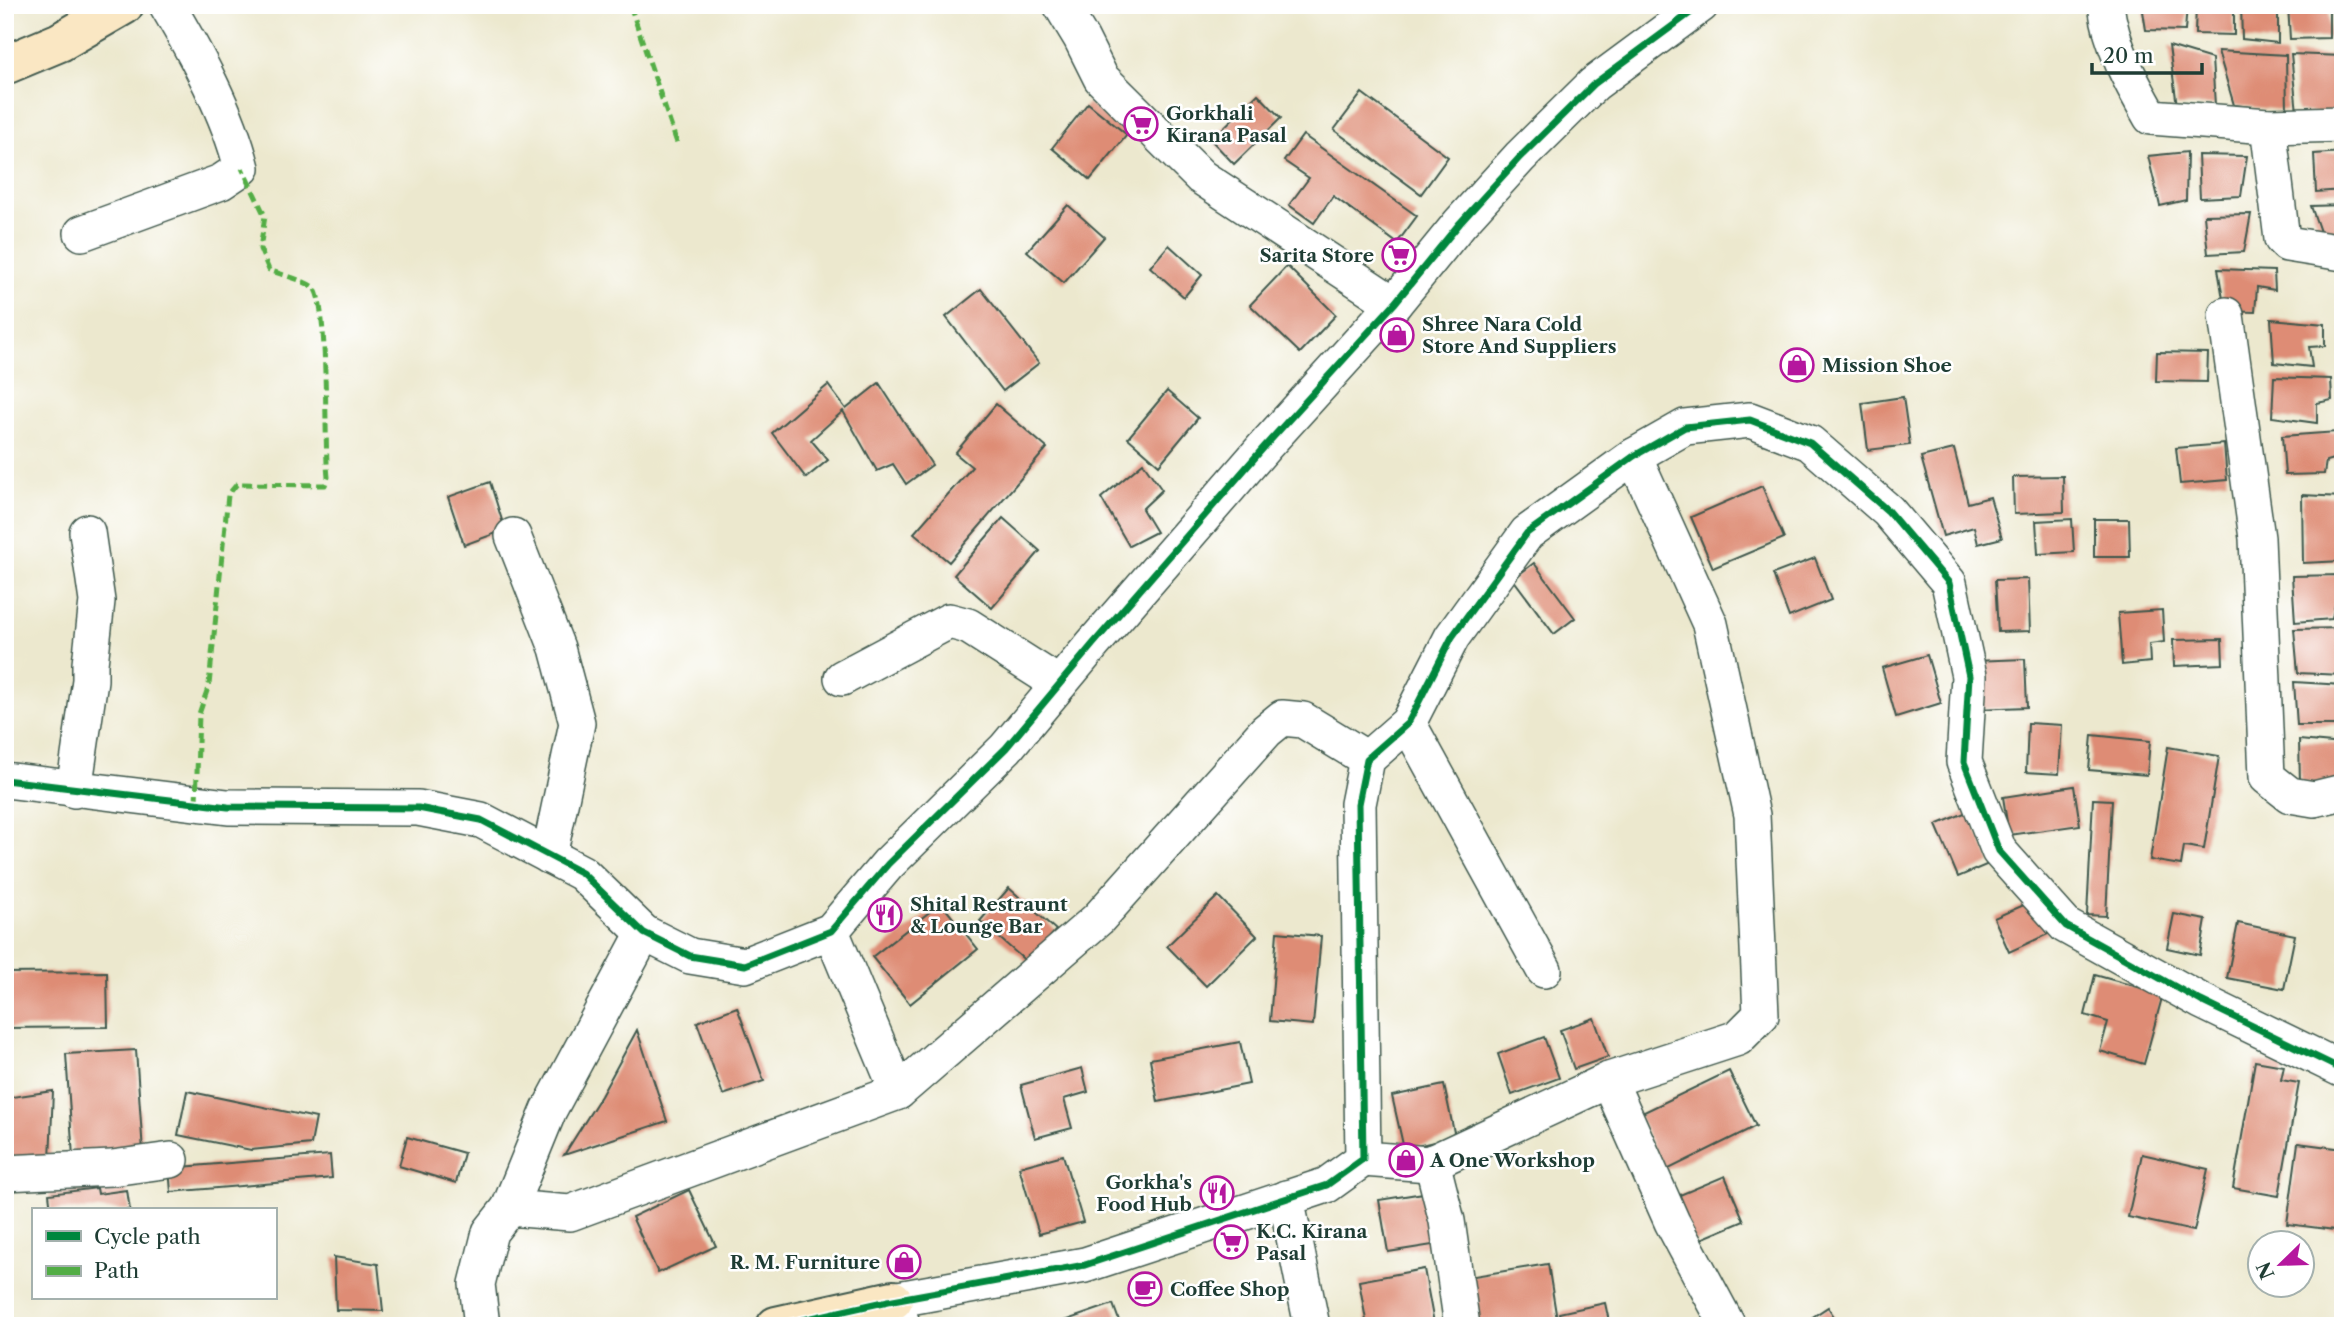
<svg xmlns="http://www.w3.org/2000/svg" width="2348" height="1331" viewBox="0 0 2348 1331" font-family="'Libre Caslon Text',serif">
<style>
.building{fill:#de8c75}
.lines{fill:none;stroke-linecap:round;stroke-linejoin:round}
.street-casing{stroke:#3e574b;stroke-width:38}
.secondary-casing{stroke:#3e574b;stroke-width:42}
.street{stroke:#fff;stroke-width:35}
.secondary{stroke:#fae7c3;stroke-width:38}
.quiet{stroke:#52ad45;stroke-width:5;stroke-dasharray:10 5;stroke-linecap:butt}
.cycleway-casing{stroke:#fff;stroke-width:11}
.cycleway{stroke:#00873e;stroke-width:7}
.labels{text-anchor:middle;stroke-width:5;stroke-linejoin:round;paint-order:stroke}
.poi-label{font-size:19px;font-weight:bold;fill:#1f3d34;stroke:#fff;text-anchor:start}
</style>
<rect width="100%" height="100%" fill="#fff"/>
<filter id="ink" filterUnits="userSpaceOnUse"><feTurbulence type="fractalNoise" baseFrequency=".0143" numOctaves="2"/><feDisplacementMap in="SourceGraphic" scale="14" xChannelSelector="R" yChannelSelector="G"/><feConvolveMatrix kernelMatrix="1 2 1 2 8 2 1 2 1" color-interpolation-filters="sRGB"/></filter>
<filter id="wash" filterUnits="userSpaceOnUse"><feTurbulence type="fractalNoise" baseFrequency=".00686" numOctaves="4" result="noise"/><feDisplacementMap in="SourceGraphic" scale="28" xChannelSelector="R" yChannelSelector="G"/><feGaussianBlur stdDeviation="1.57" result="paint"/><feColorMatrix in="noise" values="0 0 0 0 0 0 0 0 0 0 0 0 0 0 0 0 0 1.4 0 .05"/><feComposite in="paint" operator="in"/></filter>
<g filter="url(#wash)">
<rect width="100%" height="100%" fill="#ece8ce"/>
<g id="blocks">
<g class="building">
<path d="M2142,5H2187L2185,31L2146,30Z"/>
<path d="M2196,5H2234V35L2195,34Z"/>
<path d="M2241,5H2278V43L2242,39Z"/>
<path d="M2288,5H2329V38L2290,39Z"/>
<path d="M2169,46L2212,59L2215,105L2177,106Z"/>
<path d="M2218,51L2286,55L2287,111L2234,105Z"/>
<path d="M2291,54L2343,56V113L2297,112Z"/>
<path d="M1362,93L1448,157L1421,194L1334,130Z"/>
<path d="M1258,94L1281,118L1234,164L1211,140Z"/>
<path d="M1088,103L1127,135L1090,180L1052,148Z"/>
<path d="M1303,135L1417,216L1397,243L1333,196L1314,223L1289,205L1309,178L1284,161Z"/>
<path d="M2187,152L2186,200L2160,206L2148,156Z"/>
<path d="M2343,152V190L2316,192L2314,154Z"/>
<path d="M2198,155L2247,156L2241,196L2200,198Z"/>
<path d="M1068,205L1104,237L1064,283L1027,251Z"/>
<path d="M2343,205V247L2325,246L2311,206Z"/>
<path d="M2251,214L2244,252L2208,254L2204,215Z"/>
<path d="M1169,245L1202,275L1184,297L1150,267Z"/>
<path d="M1287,266L1336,315L1300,353L1250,305Z"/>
<path d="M2218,269L2274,271L2275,290L2257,287L2255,312L2225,311Z"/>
<path d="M981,289L1039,363L1003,391L946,317Z"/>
<path d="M2271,319L2325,324V346L2309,347L2312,367L2274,363Z"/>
<path d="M2157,352L2208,353L2207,382L2156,381Z"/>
<path d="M2274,377L2331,379L2332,400L2317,403V423L2272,417Z"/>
<path d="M879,383L932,465L906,484L893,464L877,471L843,411L811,440L828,460L806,478L772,433L828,385L846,409Z"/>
<path d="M1167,391L1198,418L1159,465L1128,438Z"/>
<path d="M1903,397L1910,445L1868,450L1862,403Z"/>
<path d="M996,404L1047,448L949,562L914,533L972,467L955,453Z"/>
<path d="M2337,432L2340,457L2326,461L2324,474L2285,475L2282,436Z"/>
<path d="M2224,444L2227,480L2180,484L2176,448Z"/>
<path d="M1954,449L1968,503L1990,497L2002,538L1978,544L1974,527L1943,536L1921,457Z"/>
<path d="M1143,463L1162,490L1142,509L1156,532L1129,546L1101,498Z"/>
<path d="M2063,476L2064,512L2014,514L2013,477Z"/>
<path d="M490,482L505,530L464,545L448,497Z"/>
<path d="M1762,486L1784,538L1713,568L1691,517Z"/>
<path d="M2302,495L2343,497V561L2303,563Z"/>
<path d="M1003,518L1040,551L992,608L954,575Z"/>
<path d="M2072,519L2074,552L2038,554L2036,521Z"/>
<path d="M2094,519H2129L2130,557H2094Z"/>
<path d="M1815,558L1831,600L1789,617L1773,574Z"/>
<path d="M1534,563L1575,618L1554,634L1513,579Z"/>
<path d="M2341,575L2332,619L2295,622L2292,576Z"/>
<path d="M2028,579L2030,631L1998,632L1995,580Z"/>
<path d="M2162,610L2164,642L2149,644L2150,662L2122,665L2118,613Z"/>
<path d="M2343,628V675L2298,673L2294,629Z"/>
<path d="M2222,639L2223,664L2174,666L2173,640Z"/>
<path d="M1927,655L1941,703L1896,717L1882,668Z"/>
<path d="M2025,659L2027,707L1975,709L1973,661Z"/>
<path d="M2294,682L2343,685V708L2338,710V725H2297Z"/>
<path d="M2028,723L2062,725L2059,774L2026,772Z"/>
<path d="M2092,735L2150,741L2147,775L2089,770Z"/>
<path d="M2299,740L2343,744V783H2300Z"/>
<path d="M2168,747L2219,756L2204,849L2184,846L2181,865L2150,860Z"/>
<path d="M2074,786L2080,825L2009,835L2003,797Z"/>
<path d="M2093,799L2112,800L2106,916L2087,915Z"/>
<path d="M1969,811L1991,863L1958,877L1936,825Z"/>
<path d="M1009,888L1056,930L1028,963L980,921Z"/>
<path d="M1218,896L1257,936L1206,986L1167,946Z"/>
<path d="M2033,901L2048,934L2009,952L1994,918Z"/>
<path d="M941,903L978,949L910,1004L872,957Z"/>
<path d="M2174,914L2206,920L2200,955L2167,948Z"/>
<path d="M2238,923L2295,935L2284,989L2227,978Z"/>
<path d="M1277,932L1321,936L1313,1025L1270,1021Z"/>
<path d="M107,972L108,1027L5,1028V973Z"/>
<path d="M2095,975L2163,994L2144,1064L2100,1051L2108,1022L2085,1015Z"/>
<path d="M737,1007L764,1081L723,1095L697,1022Z"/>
<path d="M1594,1018L1608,1057L1574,1069L1560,1030Z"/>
<path d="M637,1030L667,1121L564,1155L601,1096Z"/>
<path d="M1544,1037L1559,1078L1512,1095L1498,1054Z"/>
<path d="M1240,1042L1249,1084L1158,1102L1150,1059Z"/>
<path d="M136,1050L143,1152L73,1157L66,1054Z"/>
<path d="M2255,1061L2284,1066L2281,1080L2299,1083L2279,1196L2233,1188Z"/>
<path d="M1082,1068L1088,1092L1064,1099L1072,1128L1035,1138L1021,1085Z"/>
<path d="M1729,1071L1756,1126L1665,1171L1638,1115Z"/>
<path d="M1444,1085L1455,1137L1404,1149L1392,1096Z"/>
<path d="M53,1091L50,1159L5,1157V1098Z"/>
<path d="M187,1091L316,1118L311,1144L251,1150L178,1135Z"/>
<path d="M407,1137L464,1153L456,1183L399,1166Z"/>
<path d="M2298,1143L2343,1149V1231L2287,1224Z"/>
<path d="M2142,1154L2208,1169L2194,1231L2128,1217Z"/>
<path d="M330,1155L332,1178L171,1192L169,1168Z"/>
<path d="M1063,1155L1083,1222L1039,1234L1019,1167Z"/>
<path d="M1725,1176L1744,1221L1694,1242L1675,1197Z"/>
<path d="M97,1188L98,1194L127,1190L130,1210H51L49,1194Z"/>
<path d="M689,1190L716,1246L658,1273L632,1217Z"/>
<path d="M1430,1192L1439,1244L1388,1252L1379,1200Z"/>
<path d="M334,1257L378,1264L383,1311L336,1310Z"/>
<path d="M1548,1264L1558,1326H1476L1468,1277Z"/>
<path d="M1424,1269L1434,1323L1418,1326H1367L1359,1281Z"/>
<path d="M1605,1303L1610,1326H1562L1559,1313Z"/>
<path d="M1113,1304L1121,1326H1056L1055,1324Z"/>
<path d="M1828,1307L1840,1326H1799Z"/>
</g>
</g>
</g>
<g filter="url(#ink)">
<use href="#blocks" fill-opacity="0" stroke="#3e574b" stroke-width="2"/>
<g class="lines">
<defs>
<g id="street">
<path d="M1061,5L1081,38L1101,78L1201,177L1394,304"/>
<path d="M2106,5C2111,46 2131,82 2151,117L2268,126L2343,124"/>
<path d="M2268,126L2282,239L2287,244L2343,253"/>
<path d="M82,233L221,182L242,168C228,112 196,54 167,5"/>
<path d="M2226,315L2257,538L2267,777L2290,795L2314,799L2343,792"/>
<path d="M513,536L557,648L577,723L549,856"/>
<path d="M842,678L949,621L968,626L1059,684"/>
<path d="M1408,723L1544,970"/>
<path d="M5,780L228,807L418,808L481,820L582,873L644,933L690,956L745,965L831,931L888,864L1006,748L1093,644L1265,446L1394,304L1460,223L1520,157L1594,84L1701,5"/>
<path d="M74,790L90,680V664L97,601L87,532"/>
<path d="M831,931L898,1092"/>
<path d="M1609,1080L1672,1222L1728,1326"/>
<path d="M1363,1159L1429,1164L1609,1080L1738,1038L1761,1015L1752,815L1710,624L1634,456"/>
<path d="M1432,1162L1447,1221L1462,1326"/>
<path d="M5,1173L112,1168L171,1160"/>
<path d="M1286,1198L1312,1326"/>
<path d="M509,1208L570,1213L898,1092L1098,919L1266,731L1282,718L1303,720L1367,759"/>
<path d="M482,1326L477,1284L490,1232L509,1208L549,1110L644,933"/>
<path d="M903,1326L893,1300L1085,1265L1327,1185L1363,1159L1358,804L1367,759L1408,723L1452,637L1527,533L1634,456L1685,427L1750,420L1810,443L1888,511L1949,583L1969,676L1964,762L1999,851L2066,926L2201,1001L2343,1070"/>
</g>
<g id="secondary">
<path d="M5,65L60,42L124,5"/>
<path d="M776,1326L893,1300"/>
</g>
</defs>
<use href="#street" class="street-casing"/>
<use href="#secondary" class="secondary-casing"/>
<use href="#street" class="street"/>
<use href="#secondary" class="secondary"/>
<g class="quiet">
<path d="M630,5L677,143"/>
<path d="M196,803L199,714L209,685L228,495L237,484L325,485L328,477C324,444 329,306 314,288C307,281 280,274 269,270L260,249L265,216L242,168"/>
</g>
<defs>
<g id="cycleway">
<path d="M5,780L228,807L418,808L481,820L582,873L644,933L690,956L745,965L831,931L888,864L1006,748L1093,644L1265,446L1394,304L1460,223L1520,157L1594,84L1701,5"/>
<path d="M776,1326L893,1300L1085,1265L1327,1185L1363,1159L1358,804L1367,759L1408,723L1452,637L1527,533L1634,456L1685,427L1750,420L1810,443L1888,511L1949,583L1969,676L1964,762L1999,851L2066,926L2201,1001L2343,1070"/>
</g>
</defs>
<use href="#cycleway" class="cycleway-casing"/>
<use href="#cycleway" class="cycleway"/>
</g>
</g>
<defs>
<symbol id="supermarket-ring" viewBox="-11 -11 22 22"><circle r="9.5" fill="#fff" stroke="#b5179e" stroke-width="1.5"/><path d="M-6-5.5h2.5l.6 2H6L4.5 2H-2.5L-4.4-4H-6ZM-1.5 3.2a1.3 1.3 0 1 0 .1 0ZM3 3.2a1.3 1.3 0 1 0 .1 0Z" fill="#b5179e"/></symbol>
<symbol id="shop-ring" viewBox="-11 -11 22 22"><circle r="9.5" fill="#fff" stroke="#b5179e" stroke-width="1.5"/><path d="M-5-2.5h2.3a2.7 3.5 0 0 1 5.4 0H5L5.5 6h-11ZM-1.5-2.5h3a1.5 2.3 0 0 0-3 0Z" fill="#b5179e"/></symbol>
<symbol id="restaurant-ring" viewBox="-11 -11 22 22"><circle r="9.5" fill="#fff" stroke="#b5179e" stroke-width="1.5"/><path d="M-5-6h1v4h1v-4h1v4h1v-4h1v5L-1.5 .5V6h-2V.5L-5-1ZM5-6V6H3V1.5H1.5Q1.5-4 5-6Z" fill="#b5179e"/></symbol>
<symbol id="cafe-ring" viewBox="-11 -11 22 22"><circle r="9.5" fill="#fff" stroke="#b5179e" stroke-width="1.5"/><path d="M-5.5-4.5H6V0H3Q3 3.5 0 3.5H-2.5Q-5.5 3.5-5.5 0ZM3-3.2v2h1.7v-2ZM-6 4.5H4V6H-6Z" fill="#b5179e"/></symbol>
</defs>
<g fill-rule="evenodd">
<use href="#supermarket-ring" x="1122" y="105" width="38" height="38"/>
<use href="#supermarket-ring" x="1380" y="236" width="38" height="38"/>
<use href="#shop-ring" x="1378" y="316" width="38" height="38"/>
<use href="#shop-ring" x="1778" y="346" width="38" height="38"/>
<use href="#restaurant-ring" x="866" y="896" width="38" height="38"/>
<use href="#shop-ring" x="1387" y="1141" width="38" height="38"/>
<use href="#restaurant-ring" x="1198" y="1174" width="38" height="38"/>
<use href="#supermarket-ring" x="1212" y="1223" width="38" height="38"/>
<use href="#shop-ring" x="885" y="1243" width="38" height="38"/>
<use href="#cafe-ring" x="1126" y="1270" width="38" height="38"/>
</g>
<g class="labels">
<g class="poi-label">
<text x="1166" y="120">Gorkhali<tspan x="1166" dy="22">Kirana Pasal</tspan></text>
<text x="1374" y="262" text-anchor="end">Sarita Store</text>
<text x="1422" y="331">Shree Nara Cold<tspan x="1422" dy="22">Store And Suppliers</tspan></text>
<text x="1822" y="372">Mission Shoe</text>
<text x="910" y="911">Shital Restraunt<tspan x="910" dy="22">&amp; Lounge Bar</tspan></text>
<text x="1430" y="1167">A One Workshop</text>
<text x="1192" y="1189" text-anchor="end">Gorkha's<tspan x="1192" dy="22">Food Hub</tspan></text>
<text x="1256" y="1238">K.C. Kirana<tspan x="1256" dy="22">Pasal</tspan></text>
<text x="880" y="1269" text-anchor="end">R. M. Furniture</text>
<text x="1170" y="1296">Coffee Shop</text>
</g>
</g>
<rect width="2348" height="1331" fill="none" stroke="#fff" stroke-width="28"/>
<rect x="32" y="1208" width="245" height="91" fill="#ffffff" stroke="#a5b1ae" stroke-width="2"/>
<rect x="46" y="1231" width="35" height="10" fill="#00873e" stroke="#a5b1ae" stroke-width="2"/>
<text x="94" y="1244" font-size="21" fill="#1f3d34">Cycle path</text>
<rect x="46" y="1266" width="35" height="10" fill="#52ad45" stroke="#a5b1ae" stroke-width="2"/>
<text x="94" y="1278" font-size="21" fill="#1f3d34">Path</text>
<g transform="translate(2281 1264) rotate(247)"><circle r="33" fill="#ffffff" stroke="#a5b1ae" stroke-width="2"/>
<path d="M0-5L12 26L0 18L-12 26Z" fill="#b5179e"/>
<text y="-10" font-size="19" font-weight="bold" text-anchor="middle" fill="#1f3d34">N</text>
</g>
<path d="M2092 63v10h110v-10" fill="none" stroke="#1f3d34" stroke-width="3.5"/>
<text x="2103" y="63" font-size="21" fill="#1f3d34" stroke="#ffffff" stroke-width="5" paint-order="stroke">20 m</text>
</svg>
